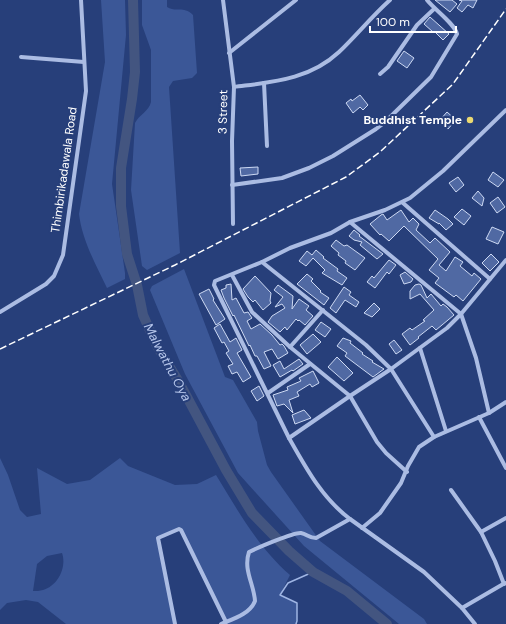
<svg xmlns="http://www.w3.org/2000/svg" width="506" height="624" viewBox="0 0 506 624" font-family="'DM Sans',sans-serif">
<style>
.green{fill:#3b5797;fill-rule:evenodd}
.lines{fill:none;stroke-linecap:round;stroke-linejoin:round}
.stream{stroke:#9fb5e4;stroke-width:1.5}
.river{stroke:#435580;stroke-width:10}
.building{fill:#5069a3;stroke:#cdd9f3}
.street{stroke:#abbce3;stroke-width:4}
.rail{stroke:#fff;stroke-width:1.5;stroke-dasharray:7 3;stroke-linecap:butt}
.poi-dot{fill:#ebd971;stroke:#273f7a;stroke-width:1.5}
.labels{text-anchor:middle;stroke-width:4;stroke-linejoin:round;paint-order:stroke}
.street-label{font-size:12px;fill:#fff;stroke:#273f7a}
.poi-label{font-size:12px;font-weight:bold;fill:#fff;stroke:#273f7a;text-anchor:end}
.water-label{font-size:13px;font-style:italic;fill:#b6c6eb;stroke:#273f7a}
</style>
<rect width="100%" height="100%" fill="#273f7a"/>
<g class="green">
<path d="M101,0H125L126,35L112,184L125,273V279L107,288C96,265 82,240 79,214L105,62Z"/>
<path d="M142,0H167V7C176,13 183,5 193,15L197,73L192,78L173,81L169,87L180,253L147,270L142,266L131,190L135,123C139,115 149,111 151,102V50L142,25Z"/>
<path d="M184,269L225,377L233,380L257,422L258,431L267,465L271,472L320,541L424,619L427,624H399L304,546L238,473L185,374L150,290L152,286Z"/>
<path d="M0,458L8,475L20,510L27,517L41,514L37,468L67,484L90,480L120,458L128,466L175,485L197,484L216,475C238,511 258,547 290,575L280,595L297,603V621L296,624H221L226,622L181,530L158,538L175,624H66L38,602L26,600L7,603L0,610ZM62,553C67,567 58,586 43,590C40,591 36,591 33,591L37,564L47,556Z"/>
</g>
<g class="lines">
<path class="stream" d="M296,624L297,621V603L280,595L288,583L313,572"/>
<path class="river" d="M133,0L135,72L132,99L121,168V206L127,254L137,285L143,315L157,346L179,382L226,470L252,513L289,551L313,572L347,591L387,624"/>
</g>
<g class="building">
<path d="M435,0H452L457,4L450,12Z"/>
<path d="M459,0H477L473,8L468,5L462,12L457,8L462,1Z"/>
<path d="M430,17L449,34L443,40L434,31L433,32L424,24Z"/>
<path d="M404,51L414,58L407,68L397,61Z"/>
<path d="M360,95L368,105L363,110L360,107L353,113L346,103L351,99L352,101Z"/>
<path d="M447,112L456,120L448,129L439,121Z"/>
<path d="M258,167V174L241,176L240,168Z"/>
<path d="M493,172L504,180L498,187L488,180Z"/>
<path d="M458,177L464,185L456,192L449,183Z"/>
<path d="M478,191L484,198L482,206L472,198Z"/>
<path d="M498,197L505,207L497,213L490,203Z"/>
<path d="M462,209L471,216L464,225L454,217Z"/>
<path d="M401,210L409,222L413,218L419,224L416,230L430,243L435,238L450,252L439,265L446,271L455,257L463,262L460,266L472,276L474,273L481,279L463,301L456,295L454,297L435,283L439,278L429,270L438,259L404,226L389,241L381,234L380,235L370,224L381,215L383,214L387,220Z"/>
<path d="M435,210L448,219L453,224L446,230L439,223V224L429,218Z"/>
<path d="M492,227L504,232L498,244L486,239Z"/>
<path d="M354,230L360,235L359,236L383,254L377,259L360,245L362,242L354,240L349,236Z"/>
<path d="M336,240L344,246L347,245L365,258L355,270L345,263L346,261L338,255L339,253L331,246Z"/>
<path d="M316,250L324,257L323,258L338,269L337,271L347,278L342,285L322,273L325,270L313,258L306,266L299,261L307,251L312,255Z"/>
<path d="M491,254L499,262L490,271L482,263Z"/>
<path d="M389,260L396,265L389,274L387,272L375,288L367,282L372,276L374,278Z"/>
<path d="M405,272L413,279L411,282L404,284L400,275Z"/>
<path d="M307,274L313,279L311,281L321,291L320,292L329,298L324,305L297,284Z"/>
<path d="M255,276L271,293L270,301L271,303L263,310L255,300L253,302L248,297L243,289Z"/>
<path d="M231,284L232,300L236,298L244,313L248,312L252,318L247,321L251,329L260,324L272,335L280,345L282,344L284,346L288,353L278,359L272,349L264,352L271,366L264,369L257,356H255L250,345L249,346L234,315L233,316L224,298L221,290L226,288V285Z"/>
<path d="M419,284L421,285L427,298L431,294L441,306L443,304L447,307L454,315L436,330L432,326L418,337L419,338L410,345L402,334L410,328L412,330L425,321L423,320L434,310L420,294L410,299V291L415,285Z"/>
<path d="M278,285L293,296L292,309L299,299L309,306L306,310L313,316L305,325L299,320L298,321L296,319L287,330L285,327L280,332L268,322L272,316L285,308L282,304L275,307L283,297L274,290Z"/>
<path d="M344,287L351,292L349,295L359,302L356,307L345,300L336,313L330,308Z"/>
<path d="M209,289L214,299L213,300L225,319L216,325L199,294Z"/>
<path d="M374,303L380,309L372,317L364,313Z"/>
<path d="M321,322L331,329L325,337L315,330Z"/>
<path d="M220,324L230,342L236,338L242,350L237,353L251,377L243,382L237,372L232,374L228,366L233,364L226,353L229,351L224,342L222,343L214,328Z"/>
<path d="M313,334L321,342L307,354L300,345Z"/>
<path d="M343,338L351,341L350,343L363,353L362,354L373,361L372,362L384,369L373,377L345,356L347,353L337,346Z"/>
<path d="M394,340L402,350L396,354L389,344Z"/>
<path d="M337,357L353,373L344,381L328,367Z"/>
<path d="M299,359L303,364L293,371L292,370L280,377L273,365L280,361L284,369Z"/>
<path d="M313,371L319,383L312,387L310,384L297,392L299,396L289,400L293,413L284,404L277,406L273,395L288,390L287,387L301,381L299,378Z"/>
<path d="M259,386L264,396L257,401L251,391Z"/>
<path d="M304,410L311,418L295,424L292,415Z"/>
</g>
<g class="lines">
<g class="street">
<path d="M223,0L234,87L232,141L233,224"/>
<path d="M229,53L296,0"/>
<path d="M21,57L84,62"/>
<path d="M380,74L388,67L417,25L434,9"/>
<path d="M264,83L267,146"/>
<path d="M234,87C272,82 309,80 339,52C356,36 372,16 390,0"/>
<path d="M232,185L282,178L309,168L333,156L376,129L384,123L431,77L457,34C455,24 434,9 427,0"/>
<path d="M403,203L490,279"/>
<path d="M350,222L461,314L476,358L489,413"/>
<path d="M262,262L290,248L331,233L350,222L385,210L410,198L443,171L506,110"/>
<path d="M232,275L252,312L290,347L350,396L377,442L386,453L407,472"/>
<path d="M0,312L46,284L54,276L63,255L86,91L81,0"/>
<path d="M290,347L323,310"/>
<path d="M420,348L446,431"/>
<path d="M268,393L310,364"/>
<path d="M479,417L506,468"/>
<path d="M289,438L214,285L215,281L262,262L366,345L391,369L434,437"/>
<path d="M451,490L481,532L495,561L504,584"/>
<path d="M350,519C322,498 306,468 289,438L350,396L391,369L447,328L461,314L506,260"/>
<path d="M362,528L380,513L401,483L408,466L419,447L434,437L489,413L506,402"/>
<path d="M481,532L506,518"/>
<path d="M462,608L505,583"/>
<path d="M175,624L158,538L179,529L181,530L226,622"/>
<path d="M221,624C233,619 250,614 255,601C254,584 243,570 249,552C257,548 294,532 301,533C307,534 309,538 316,538L350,519L424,572L462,608L475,624"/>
</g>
<path class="rail" d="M0,349L175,265L346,177L380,152L453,84L506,9"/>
</g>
<circle class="poi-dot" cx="470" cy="120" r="4"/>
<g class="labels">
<g class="street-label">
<text transform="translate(223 112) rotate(-89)" y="4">3 Street</text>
<text transform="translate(64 170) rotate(-82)" y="4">Thimbirikadawala Road</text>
</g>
<g class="poi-label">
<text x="462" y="124">Buddhist Temple</text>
</g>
<g class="water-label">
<text transform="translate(168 362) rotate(62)" y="5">Malwathu Oya</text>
</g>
</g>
<path d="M370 26v6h86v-6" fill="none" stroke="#ffffff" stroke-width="2"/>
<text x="376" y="26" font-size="12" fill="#ffffff" stroke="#273f7a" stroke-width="3" paint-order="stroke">100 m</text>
</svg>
